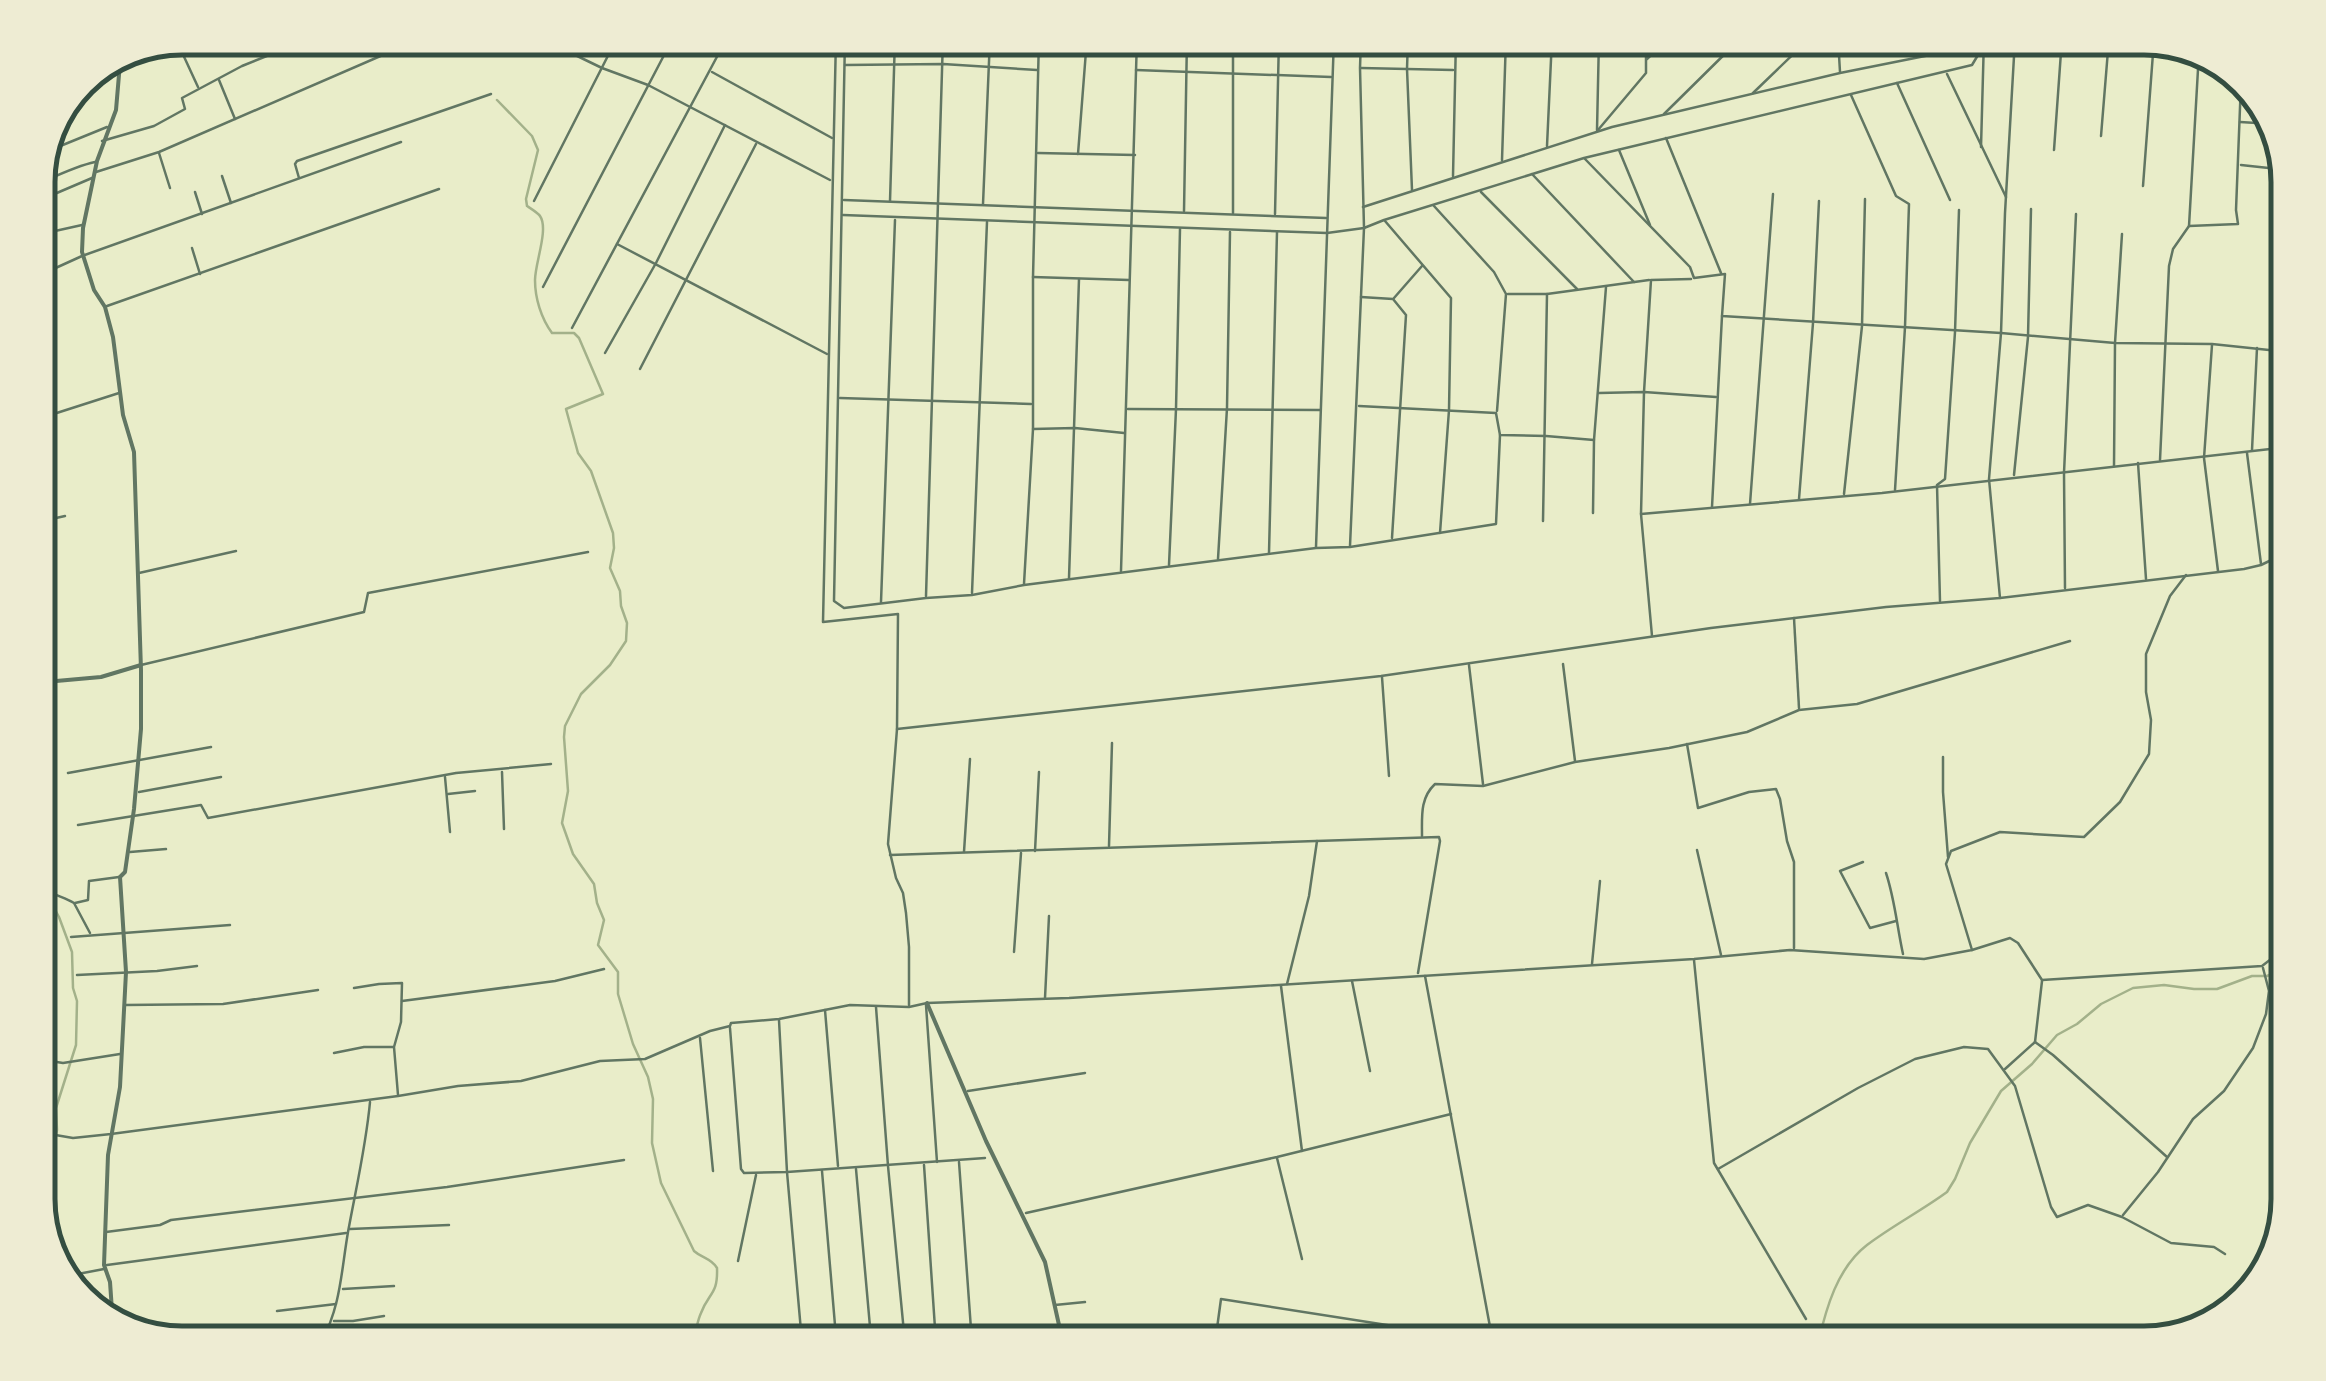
<svg xmlns="http://www.w3.org/2000/svg" width="2326" height="1381" viewBox="0 0 2326 1381" font-family="Commissioner,sans-serif">
<style>
.lines{fill:none;stroke-linecap:round;stroke-linejoin:round}
.stream{stroke:#a3b18a;stroke-width:2.5}
.minor{stroke:#617663;stroke-width:2.5}
.tertiary{stroke:#617663;stroke-width:4}
.rim{fill:none;stroke:#344e41;stroke-width:5}
</style>
<rect width="100%" height="100%" fill="#e9edc9"/>
<g class="lines">
<g class="stream">
<path d="M497,100L532,136L538,150L526,199L527,206C530,208 538,213 540,216C549,229 535,263 535,280C535,298 541,318 552,333H574L579,338L603,394L566,409L578,453L591,471L613,533L614,548L610,568L620,591L621,606L627,623L626,641L610,665L581,694L565,726L564,737L568,791L562,823L573,854L594,884L597,903L604,920L598,945L618,972V994L633,1044L648,1077L653,1099L652,1143L661,1183L694,1251C703,1259 711,1258 717,1268C718,1295 709,1292 701,1313C696,1324 697,1334 689,1343"/>
<path d="M38,557L48,579L41,613L44,637"/>
<path d="M45,645L43,688L48,708L45,716"/>
<path d="M38,889L53,906L59,917L72,952L73,988L77,1001L76,1045L56,1108L57,1130L51,1163L48,1201L57,1239L59,1259L74,1284L75,1289"/>
<path d="M1818,1343C1826,1309 1837,1268 1867,1245C1892,1226 1921,1211 1947,1192L1955,1179L1970,1143L2001,1091L2032,1064L2057,1035L2077,1024L2101,1004L2133,988L2164,985L2194,989H2217L2252,976H2267L2274,973L2288,959"/>
</g>
<g class="minor">
<path d="M366,38L368,43"/>
<path d="M540,38L602,68L648,85L830,180"/>
<path d="M836,38L823,622L898,614L897,729L888,844L896,878L903,893L906,913L909,947V1005"/>
<path d="M845,38L834,601L844,608L926,598L972,595L1024,585L1316,548L1350,547L1496,524L1500,435"/>
<path d="M1408,38L1407,69L1412,190"/>
<path d="M1838,38L1840,72"/>
<path d="M179,39L180,48L198,87"/>
<path d="M1041,41L1136,45"/>
<path d="M1458,43L1550,45"/>
<path d="M1647,59L1669,38"/>
<path d="M123,62L165,51"/>
<path d="M845,65L943,64L1037,70"/>
<path d="M1361,68L1453,70"/>
<path d="M1136,70L1331,77"/>
<path d="M712,72L832,138"/>
<path d="M1947,74L2006,197"/>
<path d="M219,80L235,119"/>
<path d="M1897,83L1950,200"/>
<path d="M1753,93L1810,38"/>
<path d="M1851,95L1896,196L1909,204L1905,327L1895,490"/>
<path d="M1664,114L1741,38"/>
<path d="M2240,122L2273,124"/>
<path d="M1597,130L1599,38"/>
<path d="M1598,130L1646,73V38"/>
<path d="M2101,136L2109,38"/>
<path d="M1666,138L1721,273"/>
<path d="M102,141L154,126L185,109L182,98L242,66L312,38"/>
<path d="M1547,146L1552,38"/>
<path d="M1981,147L1984,38"/>
<path d="M1619,150L1650,225"/>
<path d="M2054,150L2062,38"/>
<path d="M48,151L107,127"/>
<path d="M159,153L170,188"/>
<path d="M1038,153L1135,155"/>
<path d="M1078,154L1087,38"/>
<path d="M1585,159L1690,267L1694,278L1725,274L1722,316L2001,333L2115,343L2212,344L2288,352"/>
<path d="M1502,160L1506,38"/>
<path d="M2241,165L2287,170"/>
<path d="M96,172L159,152L422,38"/>
<path d="M1532,174L1634,282"/>
<path d="M222,176L231,203"/>
<path d="M1453,176L1456,38"/>
<path d="M299,178L295,164L297,161L491,94"/>
<path d="M38,184C56,176 76,166 95,162"/>
<path d="M2143,186L2154,40"/>
<path d="M195,192L202,214"/>
<path d="M1481,192L1577,289"/>
<path d="M844,200L1326,218"/>
<path d="M38,201L92,178"/>
<path d="M534,201L617,38"/>
<path d="M890,201L895,38"/>
<path d="M983,204L990,38"/>
<path d="M1434,206L1494,272L1506,294L1497,411"/>
<path d="M1363,207L1612,127L1840,73L2015,38L2062,42L2172,45"/>
<path d="M1184,211L1187,38"/>
<path d="M1233,213V38"/>
<path d="M1275,214L1279,38"/>
<path d="M843,215L1327,233L1364,228L1384,220L1584,158L1972,65L1984,45"/>
<path d="M1385,221L1451,298L1449,410L1440,533"/>
<path d="M2189,226L2238,224L2236,210L2241,82"/>
<path d="M38,242L55,231L82,225"/>
<path d="M617,244L827,354"/>
<path d="M192,248L200,274"/>
<path d="M38,276L82,256L401,142"/>
<path d="M1033,277L1129,280"/>
<path d="M543,287L673,38"/>
<path d="M1508,294H1547L1649,280"/>
<path d="M1361,297L1393,299L1406,315L1392,538"/>
<path d="M1394,298L1422,266"/>
<path d="M107,306L439,189"/>
<path d="M572,328L727,38"/>
<path d="M2212,345L2204,458L2218,571"/>
<path d="M605,353L656,263L725,125"/>
<path d="M640,369L756,144"/>
<path d="M1599,393L1644,392L1716,397"/>
<path d="M840,398L1031,404"/>
<path d="M1359,406L1496,413L1500,435L1546,436L1594,440"/>
<path d="M1128,409L1320,410"/>
<path d="M38,419L119,393"/>
<path d="M1033,429L1075,428L1124,433"/>
<path d="M2252,450L2257,348"/>
<path d="M38,452L46,450"/>
<path d="M2247,453L2261,564"/>
<path d="M2160,460L2169,266L2173,249L2189,226L2199,52"/>
<path d="M2138,463L2146,579"/>
<path d="M2114,466L2115,343L2122,234"/>
<path d="M2014,475L2028,337L2031,209"/>
<path d="M38,483L52,479"/>
<path d="M1844,494L1862,326L1865,199"/>
<path d="M1799,499L1813,323L1819,201"/>
<path d="M1750,504L1773,194"/>
<path d="M1712,507L1722,316"/>
<path d="M1593,513L1594,440L1606,287"/>
<path d="M1641,514L1882,493L2288,447"/>
<path d="M1543,521L1547,294"/>
<path d="M38,522L65,516"/>
<path d="M1350,546L1364,228L1360,68L1361,38"/>
<path d="M1316,547L1334,38"/>
<path d="M38,552L49,574V580L43,619L47,656L45,682L49,709L38,738"/>
<path d="M1269,553L1277,232"/>
<path d="M1218,559L1227,408L1230,232"/>
<path d="M1169,565L1176,409L1180,229"/>
<path d="M1121,571L1137,38"/>
<path d="M139,573L236,551"/>
<path d="M1069,578L1079,279"/>
<path d="M1024,584L1033,429V277L1039,38"/>
<path d="M2065,588L2064,473L2076,214"/>
<path d="M972,593L987,222"/>
<path d="M926,596L943,38"/>
<path d="M2000,598L1989,479L2001,333L2005,213L2015,39"/>
<path d="M1940,601L1937,485L1945,479L1955,332L1959,210"/>
<path d="M881,602L895,220"/>
<path d="M1794,618L1799,708"/>
<path d="M1652,636L1641,514L1644,392L1651,280L1691,279"/>
<path d="M1563,664L1575,761"/>
<path d="M141,665L364,612L368,593L588,552"/>
<path d="M1469,665L1483,784"/>
<path d="M1382,677L1389,776"/>
<path d="M897,729L1381,676L1711,628L1886,607L2000,598L2244,569L2261,565L2288,552"/>
<path d="M1687,744L1698,808L1749,792L1776,789L1780,799L1787,841L1794,862V948"/>
<path d="M1943,757V792L1948,857"/>
<path d="M502,772L504,829"/>
<path d="M68,773L211,747"/>
<path d="M445,777L450,832"/>
<path d="M139,792L221,777"/>
<path d="M448,794L475,791"/>
<path d="M78,825L201,805L208,818L456,773L551,764"/>
<path d="M1422,836C1422,816 1420,798 1435,784L1483,786L1575,762L1669,748L1747,732L1799,710L1857,704L2070,641"/>
<path d="M1109,846L1112,743"/>
<path d="M1697,850L1721,955"/>
<path d="M1035,851L1039,772"/>
<path d="M130,852L166,849"/>
<path d="M964,852L970,759"/>
<path d="M890,855L1439,837L1440,841L1418,973"/>
<path d="M1863,862L1840,871L1870,928L1896,921"/>
<path d="M1886,873C1895,900 1897,927 1903,954"/>
<path d="M38,880C44,894 61,895 74,903L90,933"/>
<path d="M75,903L88,900L89,881L119,877"/>
<path d="M71,937L230,925"/>
<path d="M1972,950L2010,938L2018,943L2042,980L2262,966L2288,946"/>
<path d="M1014,952L1021,853"/>
<path d="M1694,960L1714,1163L1806,1319"/>
<path d="M1592,964L1600,881"/>
<path d="M77,975L157,971L197,966"/>
<path d="M1425,976L1493,1343"/>
<path d="M1352,981L1370,1071"/>
<path d="M1287,984L1309,896L1317,841"/>
<path d="M1281,986L1302,1151"/>
<path d="M354,988L379,984L402,983L401,1022L394,1047L398,1095"/>
<path d="M1045,998L1049,916"/>
<path d="M402,1001L555,981L604,969"/>
<path d="M125,1005L223,1004L318,990"/>
<path d="M926,1005L937,1162"/>
<path d="M876,1007L888,1166L905,1343"/>
<path d="M825,1010L838,1166"/>
<path d="M779,1020L787,1172L801,1331"/>
<path d="M730,1028L741,1169L744,1173L787,1172L985,1158"/>
<path d="M700,1038L713,1171"/>
<path d="M2035,1042L2053,1055L2167,1157"/>
<path d="M334,1053L364,1047H393"/>
<path d="M38,1059L63,1063L120,1054"/>
<path d="M2005,1069L2035,1042L2042,981"/>
<path d="M968,1091L1085,1073"/>
<path d="M38,1132L73,1138L111,1134L398,1096L458,1086L521,1081L600,1061L645,1059L710,1031L730,1026L731,1023L779,1019L850,1005L909,1007L927,1003L1069,998L1694,959L1790,950L1924,959L1972,950L1946,864L1951,851L2000,832L2084,837L2120,802L2149,754L2151,720L2146,692V654L2170,596L2186,575"/>
<path d="M1277,1158L1302,1259"/>
<path d="M959,1162L972,1343"/>
<path d="M924,1165L936,1343"/>
<path d="M856,1169L871,1338"/>
<path d="M1718,1169L1858,1088L1915,1059L1964,1047L1988,1049L2015,1086L2051,1207L2057,1217L2088,1205L2122,1217L2171,1243L2214,1247L2225,1254"/>
<path d="M822,1171L836,1337"/>
<path d="M1026,1213L1277,1157L1451,1114"/>
<path d="M2123,1215L2158,1172L2193,1119L2224,1091L2253,1048L2266,1014L2269,991L2263,968"/>
<path d="M350,1229L449,1225"/>
<path d="M106,1232L160,1225L171,1220L447,1187L624,1160"/>
<path d="M738,1261L756,1175"/>
<path d="M107,1265L346,1233"/>
<path d="M62,1277L104,1269"/>
<path d="M343,1289L394,1286"/>
<path d="M1055,1305L1085,1302"/>
<path d="M277,1311L336,1304"/>
<path d="M334,1321H353L384,1316"/>
<path d="M321,1343C341,1305 341,1273 348,1232C356,1188 366,1146 370,1102"/>
<path d="M1215,1343L1221,1299L1419,1330"/>
</g>
<g class="tertiary">
<path d="M45,682L101,677L141,665"/>
<path d="M927,1003L986,1141L1045,1262L1063,1343"/>
<path d="M113,1325L110,1282L104,1265L108,1155L120,1087L126,972L120,877L125,872L134,809L141,729V670L134,452L123,415L113,337L105,307L94,290L82,252L83,228L97,161L116,110L120,63"/>
</g>
</g>
<path d="M0 0H2326V1381H0ZM182 55H2144A127 127 0 0 1 2271 182V1199A127 127 0 0 1 2144 1326H182A127 127 0 0 1 55 1199V182A127 127 0 0 1 182 55Z" fill="#eeecd3" fill-rule="evenodd"/>
<path class="rim" d="M182 55H2144A127 127 0 0 1 2271 182V1199A127 127 0 0 1 2144 1326H182A127 127 0 0 1 55 1199V182A127 127 0 0 1 182 55Z"/>
</svg>
